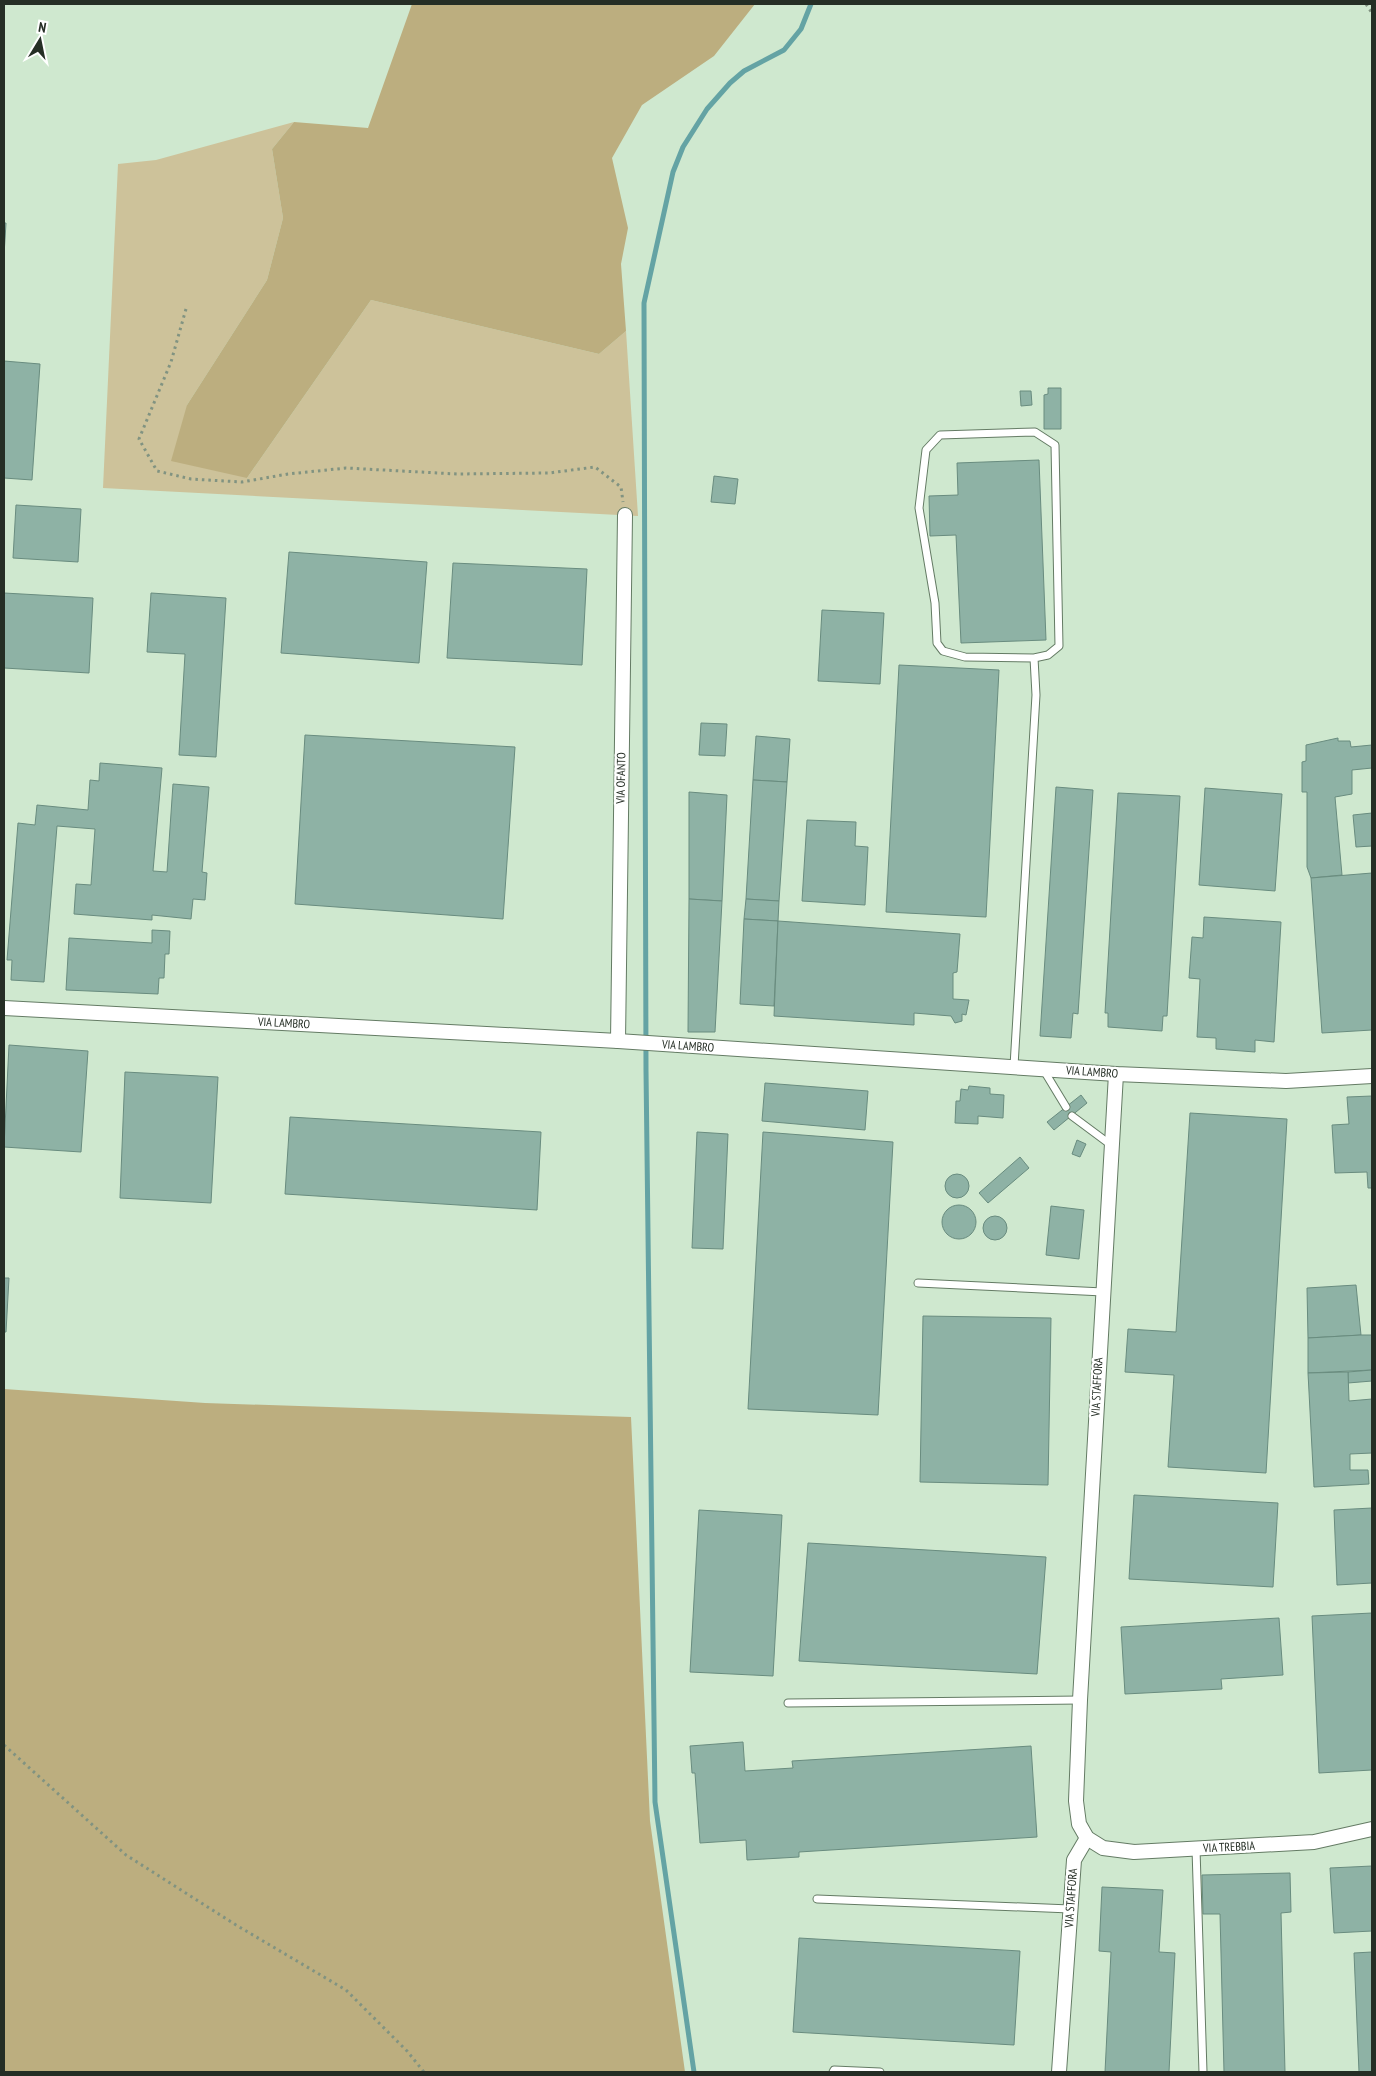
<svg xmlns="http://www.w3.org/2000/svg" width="1376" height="2076" viewBox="0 0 1376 2076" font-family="'PT Sans Narrow',sans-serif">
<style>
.green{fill:#cdc29a}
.forest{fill:#bcae7f}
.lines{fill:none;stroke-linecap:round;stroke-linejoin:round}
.stream{stroke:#64a3a4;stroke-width:5}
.building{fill:#8eb2a5;stroke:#698c7f}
.lane-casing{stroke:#647b64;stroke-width:9}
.street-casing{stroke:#647b64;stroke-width:16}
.path{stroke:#819381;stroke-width:3;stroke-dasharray:2.5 4;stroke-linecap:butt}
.lane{stroke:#fff;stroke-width:7}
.street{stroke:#fff;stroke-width:14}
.labels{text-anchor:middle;stroke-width:4.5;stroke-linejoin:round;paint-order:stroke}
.street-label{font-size:12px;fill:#252e25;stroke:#fff}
</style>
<rect width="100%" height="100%" fill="#cfe8cf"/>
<path class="green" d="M294,122L272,149L283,218L267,280L187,405L247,478L371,300L599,354L626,331L638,516L103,488L118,164L156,160Z"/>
<g class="forest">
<path d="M412,4H755L714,56L642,105L612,158L628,228L621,264L626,331L599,354L371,300L247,478L171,461L187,405L267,280L283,218L272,149L294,122L368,128Z"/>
<path d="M4,1389L205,1403L631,1417L650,1821L685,2072H4Z"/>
</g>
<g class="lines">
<path class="stream" d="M694,2072L655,1802L646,1070L644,303L673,172L683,147L707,109L730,83L744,71L784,50L801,29L811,4"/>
</g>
<g class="building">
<path d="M4,223H6L4,255Z"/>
<path d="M4,361L40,364L32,480L4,478Z"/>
<path d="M1048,388H1061V429H1044V395L1048,394Z"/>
<path d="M1020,391H1031L1032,405L1021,406Z"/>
<path d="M1039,460L1046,640L961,643L956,535L930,536L929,496L958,495L957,463Z"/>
<path d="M714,476L738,479L735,504L711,502Z"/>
<path d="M16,505L81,509L78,562L13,558Z"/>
<path d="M289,552L427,562L419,663L281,653Z"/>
<path d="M453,563L587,569L582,665L447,658Z"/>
<path d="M4,593L93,598L89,673L4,668Z"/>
<path d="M151,593L226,598L216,757L179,755L185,654L147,652Z"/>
<path d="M822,610L884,613L880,684L818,681Z"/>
<path d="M899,665L999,670L986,917L886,912Z"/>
<path d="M701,723L727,724L725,756L699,755Z"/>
<path d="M305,735L515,747L503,919L295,904Z"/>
<path d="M756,736L790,739L787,782L753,780Z"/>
<path d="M1338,738V741H1350L1351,747L1372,745V768L1352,770V794L1335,797L1342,875L1311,878L1307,867V792H1302V762L1306,761V745Z"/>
<path d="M100,763L162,768L153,871L167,872L173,784L209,787L202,872L207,873L205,900L193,899L191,919L152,915V920L74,914L76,884L91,885L95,829L57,826L44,982L11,980L12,960H7L18,823L35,825L37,805L88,810L90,780L99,781Z"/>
<path d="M753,780L787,782L779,901L746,899Z"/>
<path d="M1056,787L1093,790L1078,1014L1073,1013L1071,1038L1040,1036Z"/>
<path d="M1205,788L1282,794L1275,891L1199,885Z"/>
<path d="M689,792L727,795L722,901L689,899Z"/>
<path d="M1118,793L1180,796L1167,1016H1163L1162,1031L1108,1027V1013H1105Z"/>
<path d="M1372,813V846L1356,847L1353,815Z"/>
<path d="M807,820L856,822L855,846L868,847L865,905L802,901Z"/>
<path d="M1372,873V1030L1322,1033L1311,878Z"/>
<path d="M689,899L722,901L715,1032H688Z"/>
<path d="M746,899L779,901L778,921L744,919Z"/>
<path d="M1204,917L1281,922L1274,1042L1255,1040V1052L1216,1049V1038L1197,1037L1200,979L1189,978L1192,937L1203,938Z"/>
<path d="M744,919L778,921L774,1006L740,1004Z"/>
<path d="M778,921L960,934L957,972L953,973V999L969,1000L966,1015L962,1014V1021L955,1023L951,1016L914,1013V1025L774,1016Z"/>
<path d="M152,930L170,931L169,954H165L164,978H159L158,994L66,990L69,938L152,943Z"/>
<path d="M9,1045L88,1051L81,1152L4,1147Z"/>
<path d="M125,1072L218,1077L211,1203L120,1198Z"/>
<path d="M765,1083L868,1091L865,1130L762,1121Z"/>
<path d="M969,1086L990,1088V1094L1004,1095L1003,1118L978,1116V1124L955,1123L956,1101H960L961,1089L968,1090Z"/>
<path d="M1081,1095L1087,1103L1054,1130L1047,1122Z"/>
<path d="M1372,1096V1188H1368L1367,1172L1335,1173L1332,1125L1349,1124L1347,1097Z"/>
<path d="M1190,1113L1287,1119L1266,1473L1168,1467L1174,1375L1125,1372L1128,1329L1176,1332Z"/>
<path d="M290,1117L541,1132L537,1210L285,1194Z"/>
<path d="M697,1132L728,1134L723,1249L692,1248Z"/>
<path d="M763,1132L893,1142L878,1415L748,1409Z"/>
<path d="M1077,1140L1086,1144L1080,1157L1072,1154Z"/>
<path d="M1020,1157L1029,1168L988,1203L979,1193Z"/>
<circle cx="957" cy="1186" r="12"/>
<circle cx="959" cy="1222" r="17"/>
<path d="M1051,1206L1084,1210L1079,1259L1046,1255Z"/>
<circle cx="995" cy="1228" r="12"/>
<path d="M4,1278H9L6,1332H4Z"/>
<path d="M1356,1285L1361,1335L1308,1338L1307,1288Z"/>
<path d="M923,1316L1051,1318L1048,1485L920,1482Z"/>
<path d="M1361,1335H1372V1370L1308,1373V1338Z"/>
<path d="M1372,1370V1381L1348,1383V1372Z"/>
<path d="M1348,1372L1349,1401L1372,1399V1453L1350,1454V1470H1368L1369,1484L1314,1487L1308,1373Z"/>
<path d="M1134,1495L1278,1503L1273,1587L1129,1579Z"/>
<path d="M1372,1508V1583L1337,1585L1334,1510Z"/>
<path d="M699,1510L782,1515L773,1676L690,1672Z"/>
<path d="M808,1543L1046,1557L1037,1674L799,1661Z"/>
<path d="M1372,1613V1770L1319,1773L1312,1616Z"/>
<path d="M1279,1618L1283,1675L1221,1679L1222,1689L1125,1694L1121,1627Z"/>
<path d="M743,1742L745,1771L793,1768L792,1761L1031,1746L1037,1837L799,1852V1857L747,1860L746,1840L700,1843L695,1773H692L690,1746Z"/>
<path d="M1372,1866V1931L1334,1933L1330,1868Z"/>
<path d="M1290,1873L1291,1912L1281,1913L1285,2072H1224L1220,1914H1203L1202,1875Z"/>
<path d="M1102,1887L1163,1890L1159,1952L1175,1953L1169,2072H1105L1111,1952L1099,1951Z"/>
<path d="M799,1938L1020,1951L1014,2045L793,2032Z"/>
<path d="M1372,1952V2072H1359L1354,1953Z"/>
</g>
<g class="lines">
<defs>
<g id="lane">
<path d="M1014,1066L1036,695L1034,658L1048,655L1059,646L1055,445L1035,432L940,435L926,450L919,508L935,603L937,643L943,651L965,657L1034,658"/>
<path d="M1043,1069L1066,1107"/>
<path d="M1072,1116L1111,1145"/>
<path d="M918,1283L1103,1292"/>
<path d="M788,1703L1080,1700"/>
<path d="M1196,1849L1203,2072"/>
<path d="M817,1899L1070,1909"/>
<path d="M833,2072L834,2070L880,2072"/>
</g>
<g id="street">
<path d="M4,1008L618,1041L1116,1074L1286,1081L1372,1076"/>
<path d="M618,1041L625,515"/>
<path d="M1116,1074L1080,1700L1076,1801L1079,1824L1087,1838L1103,1848L1134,1852L1314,1842L1372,1829"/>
<path d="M1059,2072L1074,1860L1087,1838"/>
</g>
</defs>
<use href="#lane" class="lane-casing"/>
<use href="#street" class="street-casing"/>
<g class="path">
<path d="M1366,4L1372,13"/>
<path d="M186,309L171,362L139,439L157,471L191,479L242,482L288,474L346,468L457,474L549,473L595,467L621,487L623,502"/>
<path d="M4,1745L126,1855L236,1925L346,1990L407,2051L424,2072"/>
</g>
<use href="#lane" class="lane"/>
<use href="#street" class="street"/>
</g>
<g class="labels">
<g class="street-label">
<text transform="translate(621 778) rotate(-89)" y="4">VIA OFANTO</text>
<text transform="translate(284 1023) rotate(3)" y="4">VIA LAMBRO</text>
<text transform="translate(688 1046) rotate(4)" y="4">VIA LAMBRO</text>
<text transform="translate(1092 1072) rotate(4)" y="4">VIA LAMBRO</text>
<text transform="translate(1097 1387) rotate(-87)" y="4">VIA STAFFORA</text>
<text transform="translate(1229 1847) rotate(-3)" y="4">VIA TREBBIA</text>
<text transform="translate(1071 1898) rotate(-86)" y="4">VIA STAFFORA</text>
</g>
</g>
<rect width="1376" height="2076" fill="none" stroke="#252e25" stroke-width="10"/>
<g transform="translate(40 40) rotate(10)" stroke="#ffffff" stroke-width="4" paint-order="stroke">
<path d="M0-4L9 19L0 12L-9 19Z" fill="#252e25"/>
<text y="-8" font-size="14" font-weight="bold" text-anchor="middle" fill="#252e25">N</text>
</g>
</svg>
